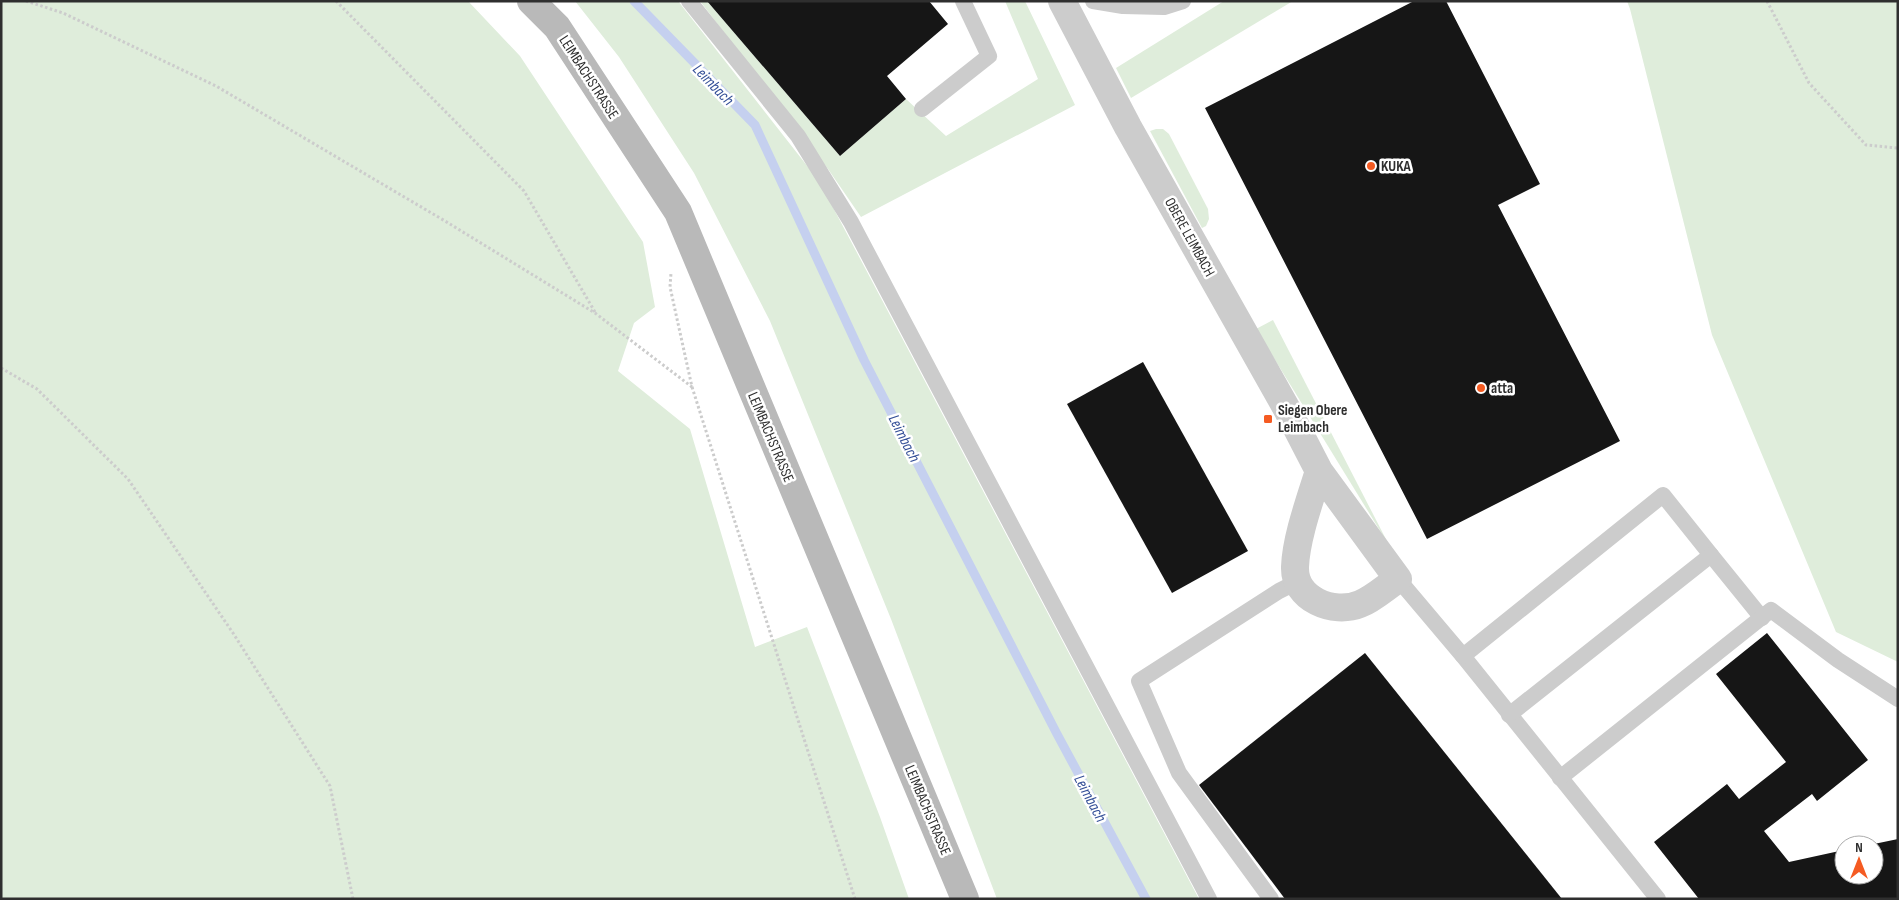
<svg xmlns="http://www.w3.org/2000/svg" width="1899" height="900" viewBox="0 0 1899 900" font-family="'Sofia Sans Condensed',sans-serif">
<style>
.green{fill:#dfeddb}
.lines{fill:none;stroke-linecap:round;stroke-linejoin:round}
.stream{stroke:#c5d0ef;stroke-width:9}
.building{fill:#161616}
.path{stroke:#ccc;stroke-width:3;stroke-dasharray:2.5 2.5;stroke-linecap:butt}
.lane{stroke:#ccc;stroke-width:16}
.street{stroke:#ccc;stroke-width:28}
.secondary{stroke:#b9b9b9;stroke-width:28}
.poi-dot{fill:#f55b22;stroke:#fff;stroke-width:2}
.labels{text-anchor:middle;stroke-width:5;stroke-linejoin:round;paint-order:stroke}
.street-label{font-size:15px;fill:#2f2f2f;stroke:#fff}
.poi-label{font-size:15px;font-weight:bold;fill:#2f2f2f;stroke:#fff;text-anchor:start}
.water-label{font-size:16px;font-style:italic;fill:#355098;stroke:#fff}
</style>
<rect width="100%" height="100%" fill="#fff"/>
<g class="green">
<path d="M1,1H468L520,56L643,242L655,307L634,323L618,371L690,429L755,647L807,627L880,817L909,899H1Z"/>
<path d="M575,1H678L819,181L1199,899H997L891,619L770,321L694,173L619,57Z"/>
<path d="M700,1H707L840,156L906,99L946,136L1038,79L1005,1H1025L1075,105L861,217L828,169Z"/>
<path d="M1224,1H1293L1131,98L1116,68Z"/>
<path d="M1627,1H1898V662L1836,632L1712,335L1630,9Z"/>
<path d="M1156,129H1163L1169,134L1208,209L1209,219L1206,226L1202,228L1150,131Z"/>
<path d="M1273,320L1390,547L1256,329Z"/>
</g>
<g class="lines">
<path class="stream" d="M634,1L755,125L864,360L1057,734L1146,899"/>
</g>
<g class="building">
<path d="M707,1H929L948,24L887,76L906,99L840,156Z"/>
<path d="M1414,1H1446L1540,184L1498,205L1620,441L1427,539L1205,108Z"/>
<path d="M1143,362L1248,551L1172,593L1067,404Z"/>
<path d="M1767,633L1868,760L1817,801L1812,794L1764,831L1789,862L1844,850V875H1874V844L1898,839V899H1699L1654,842L1727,784L1739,799L1786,762L1716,674Z"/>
<path d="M1365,653L1562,899H1285L1199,785Z"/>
</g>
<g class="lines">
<g class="path">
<path d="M26,1L63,13L216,86L445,221L595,313L692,387L670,287L671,273"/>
<path d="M336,1L524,191L595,312"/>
<path d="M1767,1L1809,83L1866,145L1898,148"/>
<path d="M1,368L37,389L128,479L233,633L330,786L353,899"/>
<path d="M692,387L855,899"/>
</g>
<g class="lane">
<path d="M689,1L798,136L851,222L1209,899"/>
<path d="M1093,1L1123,6L1164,7L1183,1"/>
<path d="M922,109L989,56L963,1"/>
<path d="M1398,579L1463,656L1658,899"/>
<path d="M1463,656L1663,495L1711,555"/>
<path d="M1509,715L1711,555L1762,618"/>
<path d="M1560,778L1771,610L1838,660L1898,699"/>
<path d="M1271,899L1179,773L1139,681L1279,591L1297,582"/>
</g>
<path class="street" d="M1062,1L1128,127L1288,411L1319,471L1398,579C1386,587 1373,599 1360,604C1333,615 1294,599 1295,567C1296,538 1310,500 1319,471"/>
<path class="secondary" d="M531,1L557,27L678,212L965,899"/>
</g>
<g class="poi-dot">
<circle cx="1371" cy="166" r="5"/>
<circle cx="1481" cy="388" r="5"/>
<rect x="1263" y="414" width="10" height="10" rx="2.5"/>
</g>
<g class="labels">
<g class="street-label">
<text transform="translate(589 77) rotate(57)" y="5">LEIMBACHSTRASSE</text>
<text transform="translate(1190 237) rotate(61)" y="5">OBERE LEIMBACH</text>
<text transform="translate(771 437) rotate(67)" y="5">LEIMBACHSTRASSE</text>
<text transform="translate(928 810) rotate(67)" y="5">LEIMBACHSTRASSE</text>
</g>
<g class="poi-label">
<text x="1381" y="171">KUKA</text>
<text x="1491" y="393">atta</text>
<text x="1278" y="415">Siegen Obere<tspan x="1278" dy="17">Leimbach</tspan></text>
</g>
<g class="water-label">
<text transform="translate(714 84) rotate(46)" y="6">Leimbach</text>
<text transform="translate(905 438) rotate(63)" y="6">Leimbach</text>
<text transform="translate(1091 798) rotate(62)" y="6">Leimbach</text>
</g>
</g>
<rect width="1899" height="900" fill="none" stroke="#2f2f2f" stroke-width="5"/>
<g transform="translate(1859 860)"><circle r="24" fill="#ffffff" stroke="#acacac"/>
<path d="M0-4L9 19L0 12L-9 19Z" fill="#f55b22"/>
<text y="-8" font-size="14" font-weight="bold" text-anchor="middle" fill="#2f2f2f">N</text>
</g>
</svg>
